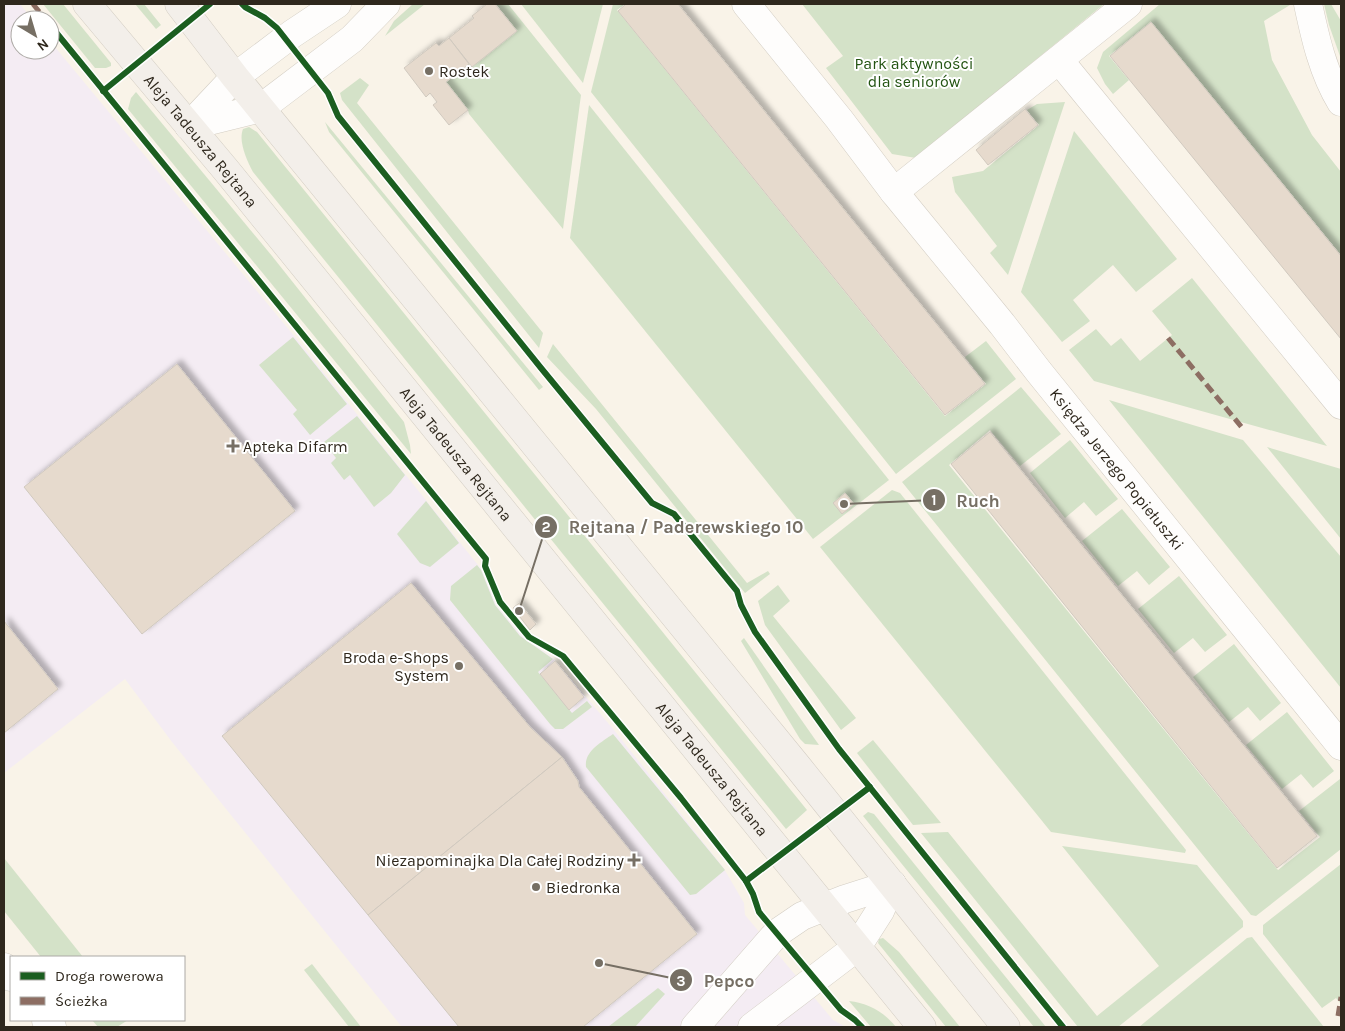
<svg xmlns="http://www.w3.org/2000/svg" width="1345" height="1031" viewBox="0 0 1345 1031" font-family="Karla,sans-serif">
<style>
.commercial{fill:#f4ecf3}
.green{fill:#d4e2c8}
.building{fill:#e6dacd;stroke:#d0c9bf;filter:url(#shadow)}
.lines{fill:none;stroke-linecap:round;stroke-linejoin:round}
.minor-casing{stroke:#d3cdc3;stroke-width:29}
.tertiary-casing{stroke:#d3cdc3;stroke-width:29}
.secondary-casing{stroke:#d3cdc3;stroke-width:29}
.minor{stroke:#fefdfc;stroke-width:28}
.tertiary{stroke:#fefdfc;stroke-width:28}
.secondary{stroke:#f3efea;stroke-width:28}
.quiet{stroke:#8d6e63;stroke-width:5;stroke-dasharray:10 5;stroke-linecap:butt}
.cycleway-casing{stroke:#fff;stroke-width:9}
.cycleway{stroke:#1b5e20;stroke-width:6}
.poi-dot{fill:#766f64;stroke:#fff;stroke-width:2}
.labels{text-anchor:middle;stroke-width:4;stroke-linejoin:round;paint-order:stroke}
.park-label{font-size:16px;fill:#235412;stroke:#fff}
.poi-label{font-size:16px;fill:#2f281d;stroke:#fff;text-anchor:start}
.street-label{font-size:16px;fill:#2f281d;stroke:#fff}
.leader{fill:none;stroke:#766f64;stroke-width:2}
.callout-dot{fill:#766f64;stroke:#fff;stroke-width:2}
.mark-label{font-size:15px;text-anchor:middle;font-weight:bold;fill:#fff}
.callout-label{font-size:18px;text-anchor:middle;font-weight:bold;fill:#766f64;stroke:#fff;stroke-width:4;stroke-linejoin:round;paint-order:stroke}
</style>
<defs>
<filter id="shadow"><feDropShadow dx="4.5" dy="-4.5" stdDeviation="2.5" flood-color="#0004"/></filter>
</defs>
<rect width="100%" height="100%" fill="#f9f3e8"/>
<path class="commercial" d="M4,4H20L33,20H20V50H50V41L295,337L482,570L496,605L521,635L553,658L614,730L723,867L744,903L745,915L833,1020L846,1027H402L172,742L125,679L4,773Z"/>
<g class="green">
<path d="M43,4H63L111,63V66L106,68H95Z"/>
<path d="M135,4H144L161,25L156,29Z"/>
<path d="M413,4H425L385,36L394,21Z"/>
<path d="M496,4H508L581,95L563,229L469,114L468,110L446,82L469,64L472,67L517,31Z"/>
<path d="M521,4H603L583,83Z"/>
<path d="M613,4H625L617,10L945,416L986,384L965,357L986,341L1016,379L896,474L591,92Z"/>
<path d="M802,4H1104L916,158L892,154L826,68L843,56Z"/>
<path d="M1160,4H1290V5L1264,21L1272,60L1312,135L1341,172V255L1151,22L1109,56L1129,80L1113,94L1105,84L1097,68L1103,52Z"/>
<path d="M1324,4H1331L1341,21V59L1329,25Z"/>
<path d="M360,78L369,85L357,103L543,333L539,348L342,100L340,93Z"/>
<path d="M136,92L272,256L404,422L410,445L411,454L128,109L131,98Z"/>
<path d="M1065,102L1008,275L990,253L997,246L955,192L952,177L983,171L1039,125L1027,110L1037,104Z"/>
<path d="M589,105L889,480L813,539L570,238Z"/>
<path d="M325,122L543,387L539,390L329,132Z"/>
<path d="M249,127L257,132L807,810L786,829L253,172C247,161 238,141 243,129Z"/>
<path d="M1074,131L1177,259L1136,292L1113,265L1073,300L1090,321L1062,342L1021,292Z"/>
<path d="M1192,278L1327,446L1094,381L1069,350L1096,329L1111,346L1121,338L1140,361L1172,335L1152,311Z"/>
<path d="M293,337L347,404L310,435L293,414L297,410L259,365Z"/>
<path d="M553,344L747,583L768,571L770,574L745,593L596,409L547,357Z"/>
<path d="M1021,387L1061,434L1020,466L990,430L949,465L1278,870L1320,837L1299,811L1340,779L1341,780V849L1256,916L1251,915L902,482Z"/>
<path d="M1109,400L1243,440L1341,557V688Z"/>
<path d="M357,416L405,475L391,493L374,507L350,475L344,480L331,463L336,458L324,442Z"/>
<path d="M1070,440L1118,499L1096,516L1084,502L1065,518L1030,473Z"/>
<path d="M1267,447L1341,469V539Z"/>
<path d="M892,490L900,493L1186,850L1185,853L1051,832L820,547Z"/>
<path d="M426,501L459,543L430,567L420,563L397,534Z"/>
<path d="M1122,509L1170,567L1149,585L1137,571L1118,586L1082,541Z"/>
<path d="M477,565L481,570L495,605L520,636L553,659L538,672L572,713L587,701L592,707L563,729H555L550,724L450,600L451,586Z"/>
<path d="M1179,576L1227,635L1205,652L1193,638L1174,653L1138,609Z"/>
<path d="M778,585L790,601L773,616L856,718L841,730L765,625L758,601Z"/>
<path d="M744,638L819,745L805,744L800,739L741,641Z"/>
<path d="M1234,644L1281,703L1260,721L1248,707L1229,722L1193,677Z"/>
<path d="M1287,712L1334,771L1313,788L1301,774L1282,789L1246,745Z"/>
<path d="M613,734L725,870L696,894L690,895L586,767C584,751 602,742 613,734Z"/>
<path d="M873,740L941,823L913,825L857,753Z"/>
<path d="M868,812L874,814L1046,1027H1034L863,816Z"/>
<path d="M948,832L1097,1016L1159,966L1062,846L1197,865L1243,921V927L1118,1027H1078L921,833Z"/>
<path d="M4,858L83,957H41L4,911Z"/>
<path d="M1341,864V1004L1336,998L1322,1008L1263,934V925Z"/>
<path d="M1252,937L1324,1027H1139L1247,938Z"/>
<path d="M883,938L899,952L960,1027H946L878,943L879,939Z"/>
<path d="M312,964L361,1027H349L304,970Z"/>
<path d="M658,988L665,994L635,1027H608Z"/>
<path d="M849,1001C868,1003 884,1012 896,1027H871Z"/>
<path d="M92,1020H128L117,1027H98Z"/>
</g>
<g class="building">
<path d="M487,4H495L517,31L472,67L449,38L474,18L472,16Z"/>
<path d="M626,4H678L985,384L945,415L618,11Z"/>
<path d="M1151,22L1341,256V339L1110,56Z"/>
<path d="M449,38L469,64L446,82L468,110L449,125L433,105L437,102L430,93L426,97L404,68L436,43L439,46Z"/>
<path d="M1025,109L1038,125L988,165L976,150Z"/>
<path d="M177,364L295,511L142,634L24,487Z"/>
<path d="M990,432L1317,836L1277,868L951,464Z"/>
<path d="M845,493L854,504L842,514L833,503Z"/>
<path d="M411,583L530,727L562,757L368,915L222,736Z"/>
<path d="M519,603L536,624L530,630L513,608Z"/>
<path d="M4,621L58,689L4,733Z"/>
<path d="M555,661L584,697L569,710L540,674Z"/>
<path d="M562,757L578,781L579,787L697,934L583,1027H459L368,915Z"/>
</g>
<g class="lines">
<defs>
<g id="minor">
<path id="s1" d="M746,4L839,119L894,192L1002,324L1039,372L1341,746"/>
<path d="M1308,4C1315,37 1323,73 1341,102"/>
<path d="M1059,60L1341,405"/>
<path d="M894,192L1128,4"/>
<path d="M4,967L11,977"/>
<path d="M46,1020L52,1027"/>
</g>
<g id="tertiary">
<path d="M189,126L261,108L352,39L386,4"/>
<path d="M189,126L235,77L292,34L337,4"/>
<path d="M695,1027L777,933L802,916L845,899L892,884"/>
<path d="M752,1027L857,947L880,911L892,884"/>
</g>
<g id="secondary">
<path id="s2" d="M87,4L226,170L922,1027"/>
<path d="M179,4L235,77L798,767L1006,1027"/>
</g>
</defs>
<use href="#minor" class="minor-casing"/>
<use href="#tertiary" class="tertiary-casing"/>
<use href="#secondary" class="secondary-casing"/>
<use href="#minor" class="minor"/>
<use href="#tertiary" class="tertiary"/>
<use href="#secondary" class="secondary"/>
<g class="quiet">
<path d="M33,4L46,20"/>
<path d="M1168,338L1244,430"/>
<path d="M1338,1016L1341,997"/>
</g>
<defs>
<g id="cycleway">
<path d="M242,4L245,7L265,18L277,28L328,93L338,116L541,368L652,503L674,514L737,591L741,605L755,632L839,749L1063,1027"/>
<path d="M50,25L486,559L485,566L500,602L529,637L563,656L681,798L746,881L753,894L759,912L841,1010L855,1020L862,1027"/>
<path d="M103,91L210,4"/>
<path d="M746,881L870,787"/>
</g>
</defs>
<use href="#cycleway" class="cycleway-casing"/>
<use href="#cycleway" class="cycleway"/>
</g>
<g class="poi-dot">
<circle cx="429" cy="71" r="5"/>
<path d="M230.5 438.5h5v5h5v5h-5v5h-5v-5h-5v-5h5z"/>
<circle cx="459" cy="666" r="5"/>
<path d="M631.5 852.5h5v5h5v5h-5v5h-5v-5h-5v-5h5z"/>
<circle cx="536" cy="887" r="5"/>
</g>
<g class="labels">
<g class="park-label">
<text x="914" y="69">Park aktywności<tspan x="914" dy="18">dla seniorów</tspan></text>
</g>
<g class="poi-label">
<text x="439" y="77">Rostek</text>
<text x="243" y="452">Apteka Difarm</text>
<text x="449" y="663" text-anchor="end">Broda e-Shops<tspan x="449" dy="18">System</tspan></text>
<text x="624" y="866" text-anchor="end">Niezapominajka Dla Całej Rodziny</text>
<text x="546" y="893">Biedronka</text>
</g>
<g class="street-label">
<text dy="6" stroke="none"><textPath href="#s2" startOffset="178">Aleja Tadeusza Rejtana</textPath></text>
<text dy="6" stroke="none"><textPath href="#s2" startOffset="582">Aleja Tadeusza Rejtana</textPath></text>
<text dy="6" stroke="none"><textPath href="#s1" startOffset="595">Księdza Jerzego Popiełuszki</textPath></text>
<text dy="6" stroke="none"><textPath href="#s2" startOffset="988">Aleja Tadeusza Rejtana</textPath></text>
</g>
</g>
<path class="leader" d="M844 504L934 500M519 611L546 527M599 963L681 980"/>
<g class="callout-dot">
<circle cx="844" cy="504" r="5"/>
<circle cx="519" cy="611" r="5"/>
<circle cx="599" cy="963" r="5"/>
<circle cx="934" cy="500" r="12"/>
<circle cx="546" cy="527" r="12"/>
<circle cx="681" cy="980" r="12"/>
</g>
<g class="mark-label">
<text x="934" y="505">1</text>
<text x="546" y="532">2</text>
<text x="681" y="986">3</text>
</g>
<g class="callout-label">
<text x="978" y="507">Ruch</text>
<text x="686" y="533">Rejtana / Paderewskiego 10</text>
<text x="729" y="987">Pepco</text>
</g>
<rect width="1345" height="1031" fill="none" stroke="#2f281d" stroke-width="10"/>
<rect x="10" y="956" width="175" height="65" fill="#ffffff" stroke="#aca9a5"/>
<rect x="20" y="972" width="25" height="8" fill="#1b5e20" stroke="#aca9a5"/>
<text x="55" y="981" font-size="15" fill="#2f281d">Droga rowerowa</text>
<rect x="20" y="997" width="25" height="8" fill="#8d6e63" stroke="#aca9a5"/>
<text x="55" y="1006" font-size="15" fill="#2f281d">Ścieżka</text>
<g transform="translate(35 35) rotate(142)"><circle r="24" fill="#ffffff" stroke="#aca9a5"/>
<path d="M0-4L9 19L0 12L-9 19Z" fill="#766f64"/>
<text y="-8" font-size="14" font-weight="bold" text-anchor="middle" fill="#2f281d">N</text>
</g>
</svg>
